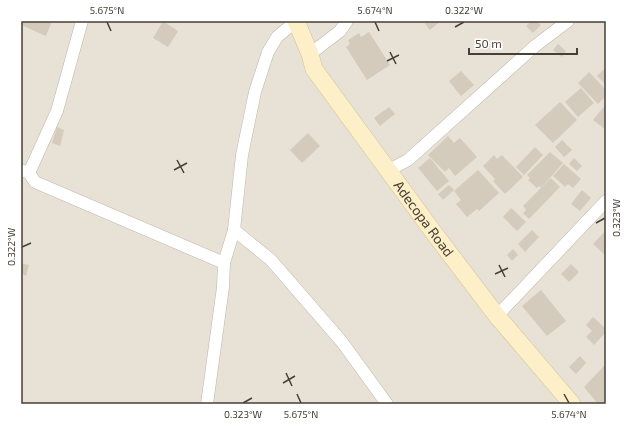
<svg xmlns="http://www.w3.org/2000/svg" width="627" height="425" viewBox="0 0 627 425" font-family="'Exo 2',sans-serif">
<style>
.residential{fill:#e7e1d6}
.building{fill:#d5cbbd}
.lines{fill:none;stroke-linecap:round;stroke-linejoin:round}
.street-casing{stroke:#bfb7aa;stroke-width:13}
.secondary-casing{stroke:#d2c298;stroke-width:18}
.street{stroke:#fff;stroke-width:12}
.secondary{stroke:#fdefc8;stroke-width:17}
.ticks{fill:none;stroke:#464036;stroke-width:1.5}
.labels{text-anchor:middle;stroke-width:3;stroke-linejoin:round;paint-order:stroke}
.street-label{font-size:14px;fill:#464036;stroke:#fff}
.neatline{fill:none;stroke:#464036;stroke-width:1.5}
.ticks-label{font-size:10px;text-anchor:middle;fill:#464036}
</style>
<rect width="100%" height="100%" fill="#f3efe7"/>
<rect class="residential" x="21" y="21" width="585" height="383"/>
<g class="building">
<path d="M21,21H52L46,36L21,25Z"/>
<path d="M163,21L178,31L168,47L153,38Z"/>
<path d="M423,21H441L430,30Z"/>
<path d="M531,21H536L541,25L533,33L526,26Z"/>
<path d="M369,32L390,65L367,80L346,47L350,44L348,40L359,33L361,37Z"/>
<path d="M558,44L566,51L562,57L553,50Z"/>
<path d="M606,67V85L597,76Z"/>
<path d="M461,71L474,85L461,96L449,81Z"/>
<path d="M589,72L606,90V96L598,104L578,83Z"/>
<path d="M581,88L594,103L578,117L565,102Z"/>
<path d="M560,102L577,120L553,143L535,125Z"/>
<path d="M606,104V130L593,120Z"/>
<path d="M389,107L395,114L380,126L374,118Z"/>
<path d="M57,127L64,130L60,146L52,143Z"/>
<path d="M308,133L320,146L302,163L290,150Z"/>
<path d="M448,136L454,143L460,138L477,157L455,176L449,168L445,172L428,155Z"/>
<path d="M562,140L572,150L564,157L555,147Z"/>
<path d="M535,147L543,155L524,175L516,167Z"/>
<path d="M550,152L563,163L541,188L539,186L537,188L528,180L530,178L527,175Z"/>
<path d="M494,155L497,159L502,155L523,177L505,194L493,181L495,179L483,166Z"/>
<path d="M430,158L449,181L437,191L418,168Z"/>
<path d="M574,158L582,166L577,171L569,164Z"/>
<path d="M564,164L581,179L573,188L568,184L565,187L553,176Z"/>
<path d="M478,170L499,193L479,211L477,209L467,217L456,204L461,200L454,191Z"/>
<path d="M551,178L560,187L529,219L523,213L526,210L523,206Z"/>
<path d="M449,185L454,190L443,200L438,194Z"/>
<path d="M582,190L591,198L580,211L571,204Z"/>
<path d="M511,208L526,222L517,231L503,217Z"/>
<path d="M532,230L539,237L525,252L518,244Z"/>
<path d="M606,230V256L593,244Z"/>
<path d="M513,249L518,255L512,261L507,255Z"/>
<path d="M21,263L29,265L26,276L21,273Z"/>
<path d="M571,264L579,272L569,282L561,274Z"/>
<path d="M541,290L566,321L547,336L522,306Z"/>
<path d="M593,317L606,329V332L594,345L586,337L592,331L586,325Z"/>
<path d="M580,356L586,363L576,374L569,367Z"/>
<path d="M606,364V401L603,404H598L584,387Z"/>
</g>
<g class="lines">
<defs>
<g id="street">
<path d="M310,54L340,31L347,21"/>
<path d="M21,170L29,173L35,182L224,263"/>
<path d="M389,170L408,160L535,46L568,21"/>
<path d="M29,173L57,111L82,21"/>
<path d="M234,230L271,260L342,342L387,404"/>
<path d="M497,316L606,201"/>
<path d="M207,404L223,287L224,263L234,230L242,155L255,92L268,52L277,37L296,21"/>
</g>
<g id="secondary">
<path id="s1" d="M296,21L310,54L314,69L434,233L497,316L572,404"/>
</g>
</defs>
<use href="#street" class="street-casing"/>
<use href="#secondary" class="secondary-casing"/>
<use href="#street" class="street"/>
<use href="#secondary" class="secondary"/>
</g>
<path class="ticks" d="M107,22L111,31M375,22L379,31M455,27L464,22M390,52L396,64M387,61L399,55M177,160L184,173M174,170L187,163M596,223L605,218M22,247L31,243M499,265L505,277M495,274L508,268M286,373L292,386M283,383L295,376M297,394L301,403M564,394L569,403M243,403L252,398"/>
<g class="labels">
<g class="street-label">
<text dy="5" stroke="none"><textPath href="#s1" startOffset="237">Adecopa Road</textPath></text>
</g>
</g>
<rect width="627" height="425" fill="none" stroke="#ffffff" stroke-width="44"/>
<path d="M469 48v6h108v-6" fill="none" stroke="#464036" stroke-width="2"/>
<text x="475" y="48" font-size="12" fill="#464036" stroke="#ffffff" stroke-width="3" paint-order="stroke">50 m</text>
<rect x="22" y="22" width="583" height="381" class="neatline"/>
<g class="ticks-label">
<text x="107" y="14">5.675°N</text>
<text x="375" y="14">5.674°N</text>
<text x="464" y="14">0.322°W</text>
<text transform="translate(616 218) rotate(-90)" y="4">0.323°W</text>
<text transform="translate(11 247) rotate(-90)" y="4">0.322°W</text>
<text x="243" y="418">0.323°W</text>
<text x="301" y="418">5.675°N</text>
<text x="569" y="418">5.674°N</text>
</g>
</svg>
